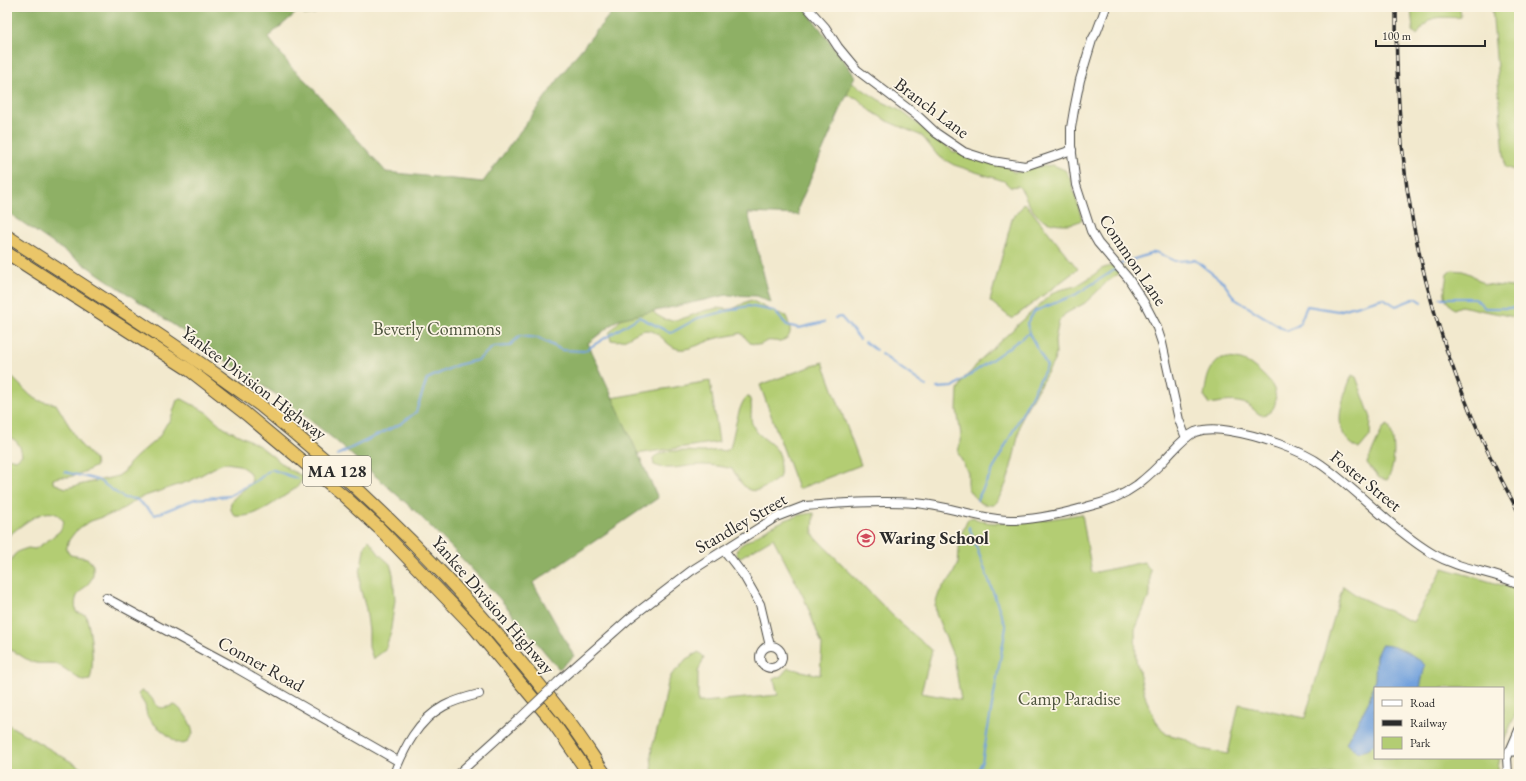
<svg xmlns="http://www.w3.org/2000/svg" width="1526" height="781" viewBox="0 0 1526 781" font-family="'EB Garamond',serif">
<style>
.green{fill:#b3cd73;stroke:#6f7c4f}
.forest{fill:#8eb065;stroke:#5c6e48}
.water{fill:#73a2dd;stroke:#4f6684}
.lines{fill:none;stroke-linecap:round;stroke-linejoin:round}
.stream{stroke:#73a2dd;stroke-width:2}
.minor-casing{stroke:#494843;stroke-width:10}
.highway-casing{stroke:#494843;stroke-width:14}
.minor{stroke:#fff;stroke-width:8}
.highway{stroke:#eac669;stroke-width:12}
.rail-casing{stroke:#2b2b2b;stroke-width:3.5}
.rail{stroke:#fcf5e5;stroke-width:2;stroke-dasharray:6;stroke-linecap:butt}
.minor-bridge-casing{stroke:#494843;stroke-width:10;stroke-linecap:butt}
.minor-bridge{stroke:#fff;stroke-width:8}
.labels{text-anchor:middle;stroke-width:3.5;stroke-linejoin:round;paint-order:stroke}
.shield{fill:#fcf5e5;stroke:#6a6863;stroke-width:1}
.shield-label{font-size:17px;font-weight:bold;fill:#2b2b2b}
.street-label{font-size:18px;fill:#2b2b2b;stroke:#fcf5e5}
.park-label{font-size:18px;fill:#4d543d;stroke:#fcf5e5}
.poi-label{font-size:18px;font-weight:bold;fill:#2b2b2b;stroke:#fcf5e5;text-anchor:start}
</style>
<rect width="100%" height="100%" fill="#fcf5e5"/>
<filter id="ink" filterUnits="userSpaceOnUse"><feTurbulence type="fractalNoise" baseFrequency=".025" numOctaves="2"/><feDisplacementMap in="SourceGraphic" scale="8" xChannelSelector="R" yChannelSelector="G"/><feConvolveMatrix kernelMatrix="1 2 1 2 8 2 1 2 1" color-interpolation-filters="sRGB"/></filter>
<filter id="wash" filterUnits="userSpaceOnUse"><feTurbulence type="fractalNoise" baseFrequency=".012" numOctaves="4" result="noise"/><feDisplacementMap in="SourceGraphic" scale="16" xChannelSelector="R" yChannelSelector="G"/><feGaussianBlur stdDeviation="0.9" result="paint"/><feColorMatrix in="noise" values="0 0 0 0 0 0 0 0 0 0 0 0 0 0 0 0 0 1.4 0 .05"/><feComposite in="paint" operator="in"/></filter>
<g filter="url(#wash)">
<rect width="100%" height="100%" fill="#f2e9ce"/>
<g class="green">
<path d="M297,7H324L314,14L304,15Z"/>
<path d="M1411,7H1458L1460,9L1461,17C1452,19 1438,15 1430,20C1425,24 1421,30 1417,35L1413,31Z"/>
<path d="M1492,7H1519V172L1505,167Z"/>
<path d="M844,80L856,85L879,100L901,111L954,152L1003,165L1014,172H1022L1032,167L1053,165L1065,170L1070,178L1082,219C1078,223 1071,224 1065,224C1048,224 1037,219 1029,204C1025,198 1024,191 1018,186L1010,187L1004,181L954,165L938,156L922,136L889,122L871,111L857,98L841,93Z"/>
<path d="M1025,203L1078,269L1012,319L990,301L1012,219Z"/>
<path d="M1113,265L1120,273L1107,282L1085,303L1065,314L1059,321L1055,340L1056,354L1054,361L1022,416L1015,451L1007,482L997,502L993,505H988L980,503L975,498L968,489V473L958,453L961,435L957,410L958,390L965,377L971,372L980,360L1050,295L1059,290L1076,286L1091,277L1101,269Z"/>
<path d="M1452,270L1463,271L1472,275L1484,284L1511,287H1519V318L1461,306L1454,309C1441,299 1445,288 1447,274Z"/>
<path d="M751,300L768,309L786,316C790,326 795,338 780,341C776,342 772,340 767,341C765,342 762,344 759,345L750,343L741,333C732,336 723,336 714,339C703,342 686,353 675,348C665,344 659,330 646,330C633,331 627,344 611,340L609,333L630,309H650C670,330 685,316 707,310C710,310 713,309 716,308C722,308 726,310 732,309C739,307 744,302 751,300Z"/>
<path d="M1222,358C1232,358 1242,359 1250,364C1257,369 1270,380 1274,389C1278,401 1275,414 1261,415C1256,413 1253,408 1248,405C1236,399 1222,402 1209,404L1204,396C1207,380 1207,368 1222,358Z"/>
<path d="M823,362L861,465L798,489L760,385Z"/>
<path d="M7,372L31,396L40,401L56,404L80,444L95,460L96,466C92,469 74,476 69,477C63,477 60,476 53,479V483L66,488L118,476L125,471L129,464L136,457L159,437L167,423L170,421L177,400L182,399L206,412L224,428L249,440L261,447L289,469L300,475H304C300,488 291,491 280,499C266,508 253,518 235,516C220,499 246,493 252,480L249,472L239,465L226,463L221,464L190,481L139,498L118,512L91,521L82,526L75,532L69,540L66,549L70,555L87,558L93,565C93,570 94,576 91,580C81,594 73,592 76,612L86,615C91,633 95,662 90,680L83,681C73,676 66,668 56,664C48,662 40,665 32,662C23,658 16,651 7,649V569L14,555L19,551L28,548L35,549L47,541L60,531L64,522C51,498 21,526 7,537V458L16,460L22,455C20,444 17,440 7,436Z"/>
<path d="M1352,375L1356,377L1371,418L1370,436L1359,449C1328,432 1342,401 1352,375Z"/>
<path d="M710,381L719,442L609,458L600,400Z"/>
<path d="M748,396C755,405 748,416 753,426C758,438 776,443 780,456C780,459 779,463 780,466C780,470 781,474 779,478C770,484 755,497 745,487C740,483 736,474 732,469C722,466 711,465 700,465C684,465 670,472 654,465L653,458C665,447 687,452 703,452C711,452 717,449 725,451L730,448C734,436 738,402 748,396Z"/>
<path d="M1388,425C1396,438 1396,467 1387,480L1379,478L1367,463L1383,428Z"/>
<path d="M814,513L813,534L817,539L901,624L932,650L921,693L961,700L954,658L936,614L935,605L939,593L944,585L950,579L958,564L960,537L968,519L973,517C990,531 1060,517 1082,514L1092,573L1144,562L1150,570V594L1135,630L1136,660L1146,699L1157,723L1166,734L1186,739L1201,749L1228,754L1239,704L1305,718L1343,586L1359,597L1413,622L1443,568L1519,590V706L1503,743V688H1375V758H1500L1498,768L1499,774H653L651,757L652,747L662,714L668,683L672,674L679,668L686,659L699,652L704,657L698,672V702H703L778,695L774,679L781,676L788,668L820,675L822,645L804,598L773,538L739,558L736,553L737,549L741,545C764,531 786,515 814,513Z"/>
<path d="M369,540L379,554L390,564L393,574L395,600L390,635L385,650L373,659L369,647V630L366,609L360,587V573L365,544Z"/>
<path d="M141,691C152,693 153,704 159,707C163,709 170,706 175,705C185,712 191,722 193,734L186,743L182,744L176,742L154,724L147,716L145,705L138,694Z"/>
<path d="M7,724L92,774H7Z"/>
</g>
<path class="forest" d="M7,7H303L268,37L291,67L308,83L386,172L483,182L574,58L616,7H804L855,76L798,208L799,215L748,213L771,303L757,296L727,295L619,319L588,343L658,498L533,583L574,656L559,669L499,598L452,548L414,510L335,440L287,402L7,212Z"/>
<path class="water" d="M1381,645C1396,645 1414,654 1425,665L1420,688H1375V743C1365,754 1356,755 1346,743L1369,701L1375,679L1376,656Z"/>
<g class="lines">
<g class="stream">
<path d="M1119,266L1122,263L1156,252L1175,261L1195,260L1223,282L1235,299L1287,331L1299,325L1307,306L1338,311L1383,298L1396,306L1416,298L1422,302"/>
<path d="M1440,298H1475L1485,308H1519"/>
<path d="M835,318L841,317L860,339"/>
<path d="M865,342L876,350"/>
<path d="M881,354L926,386"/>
<path d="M937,388L953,387L1029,333"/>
<path d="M337,455L402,423L416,412L427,379L457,365L478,360L493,347L509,346L520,336L538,338L562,350L584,351L639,317L671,333L698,318L748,306L774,311L787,325L799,328L824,322"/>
<path d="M65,472L98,480L124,498L136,499L155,515L195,499L229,496L259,479L271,469L298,479"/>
<path d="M977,500L1047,366L1029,333L1027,323L1035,311L1075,295L1116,269"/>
<path d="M969,527L1006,627L982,762L976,774"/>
</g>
</g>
</g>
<g filter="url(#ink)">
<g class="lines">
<defs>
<g id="minor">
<path d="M807,7L825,27L838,47L857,70L919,117L936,133L964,152L992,161L1025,166L1072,150"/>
<path d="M1106,7L1097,31L1092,40L1080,80L1074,110L1071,128V146L1076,185L1091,231L1098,243L1128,278L1145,304L1156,325L1162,343L1179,420L1186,438"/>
<path d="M724,550L744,576L760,604L770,646"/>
<path d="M106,598L236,668L398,761"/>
<circle cx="771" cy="657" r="11"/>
<path d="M559,681L630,618L691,571L776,517L805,506C840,503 880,500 915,503C943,505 969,515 997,519C1022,523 1062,514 1086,507C1104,503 1122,496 1137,485C1147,477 1157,468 1166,458C1174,450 1184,437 1195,432C1207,428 1219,429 1230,431C1256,435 1302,450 1322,465C1360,492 1394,531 1433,554C1461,570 1491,571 1519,584"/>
<path d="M1509,751L1519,752"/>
<path d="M394,774C404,748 418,720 444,706C455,700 467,697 479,694"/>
<path d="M458,774L519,719"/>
<path d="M1508,774L1507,758L1519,730"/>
</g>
<g id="highway">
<path d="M7,236C80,284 154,329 224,380C236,389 249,397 261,406C374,496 474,600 563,714C578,733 591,754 605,774"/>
<path d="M7,253L188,369L246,414L344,496L379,528L472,625L552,721L589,774"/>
</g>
</defs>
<use href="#minor" class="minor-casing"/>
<use href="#highway" class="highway-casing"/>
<use href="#minor" class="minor"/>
<use href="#highway" class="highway"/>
<defs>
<path id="rail" d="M1396,7C1396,68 1399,128 1407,188C1424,302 1464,413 1519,513"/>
</defs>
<use href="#rail" class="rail-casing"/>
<use href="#rail" class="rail"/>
<defs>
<path id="minor-bridge" d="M519,719L559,681"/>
</defs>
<use href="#minor-bridge" class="minor-bridge-casing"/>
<use href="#minor-bridge" class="minor-bridge"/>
</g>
</g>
<defs>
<symbol id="school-ring" viewBox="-11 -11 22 22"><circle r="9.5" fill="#fcf5e5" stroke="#d1495b" stroke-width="1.5"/><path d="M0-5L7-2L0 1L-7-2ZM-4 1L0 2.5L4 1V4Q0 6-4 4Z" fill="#d1495b"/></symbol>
</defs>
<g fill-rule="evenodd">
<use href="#school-ring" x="856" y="528" width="20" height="20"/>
</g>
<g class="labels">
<rect class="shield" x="303" y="456" width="68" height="30" rx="3"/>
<g class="shield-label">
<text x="337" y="477">MA 128</text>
</g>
<g class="street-label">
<text transform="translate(932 108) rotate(37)" y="6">Branch Lane</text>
<text transform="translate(1133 260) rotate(56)" y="6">Common Lane</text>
<text transform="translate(254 383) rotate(37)" y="6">Yankee Division Highway</text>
<text transform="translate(1366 481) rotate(39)" y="6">Foster Street</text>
<text transform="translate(741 523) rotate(-30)" y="6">Standley Street</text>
<text transform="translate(493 605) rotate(49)" y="6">Yankee Division Highway</text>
<text transform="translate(261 664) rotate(29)" y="6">Conner Road</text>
</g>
<g class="park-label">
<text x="437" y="335">Beverly Commons</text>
<text x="1069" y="705">Camp Paradise</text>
</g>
<g class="poi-label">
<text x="879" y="544">Waring School</text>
</g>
</g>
<rect width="1526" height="781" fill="none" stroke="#fcf5e5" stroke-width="24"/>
<rect x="1374" y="687" width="130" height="72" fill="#fcf5e5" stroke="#a8a49b"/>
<rect x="1382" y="700" width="20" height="6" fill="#ffffff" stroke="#a8a49b"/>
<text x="1410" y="707" font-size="12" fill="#2b2b2b">Road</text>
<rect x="1382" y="720" width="20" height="6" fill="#2b2b2b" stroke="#a8a49b"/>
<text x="1410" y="727" font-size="12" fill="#2b2b2b">Railway</text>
<rect x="1382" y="737" width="20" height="12" fill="#b3cd73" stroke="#a8a49b"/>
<text x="1410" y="747" font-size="12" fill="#2b2b2b">Park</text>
<path d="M1376 40v6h109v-6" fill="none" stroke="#2b2b2b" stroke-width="2"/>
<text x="1382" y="40" font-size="12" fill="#2b2b2b" stroke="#fcf5e5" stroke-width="3" paint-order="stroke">100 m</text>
</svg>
